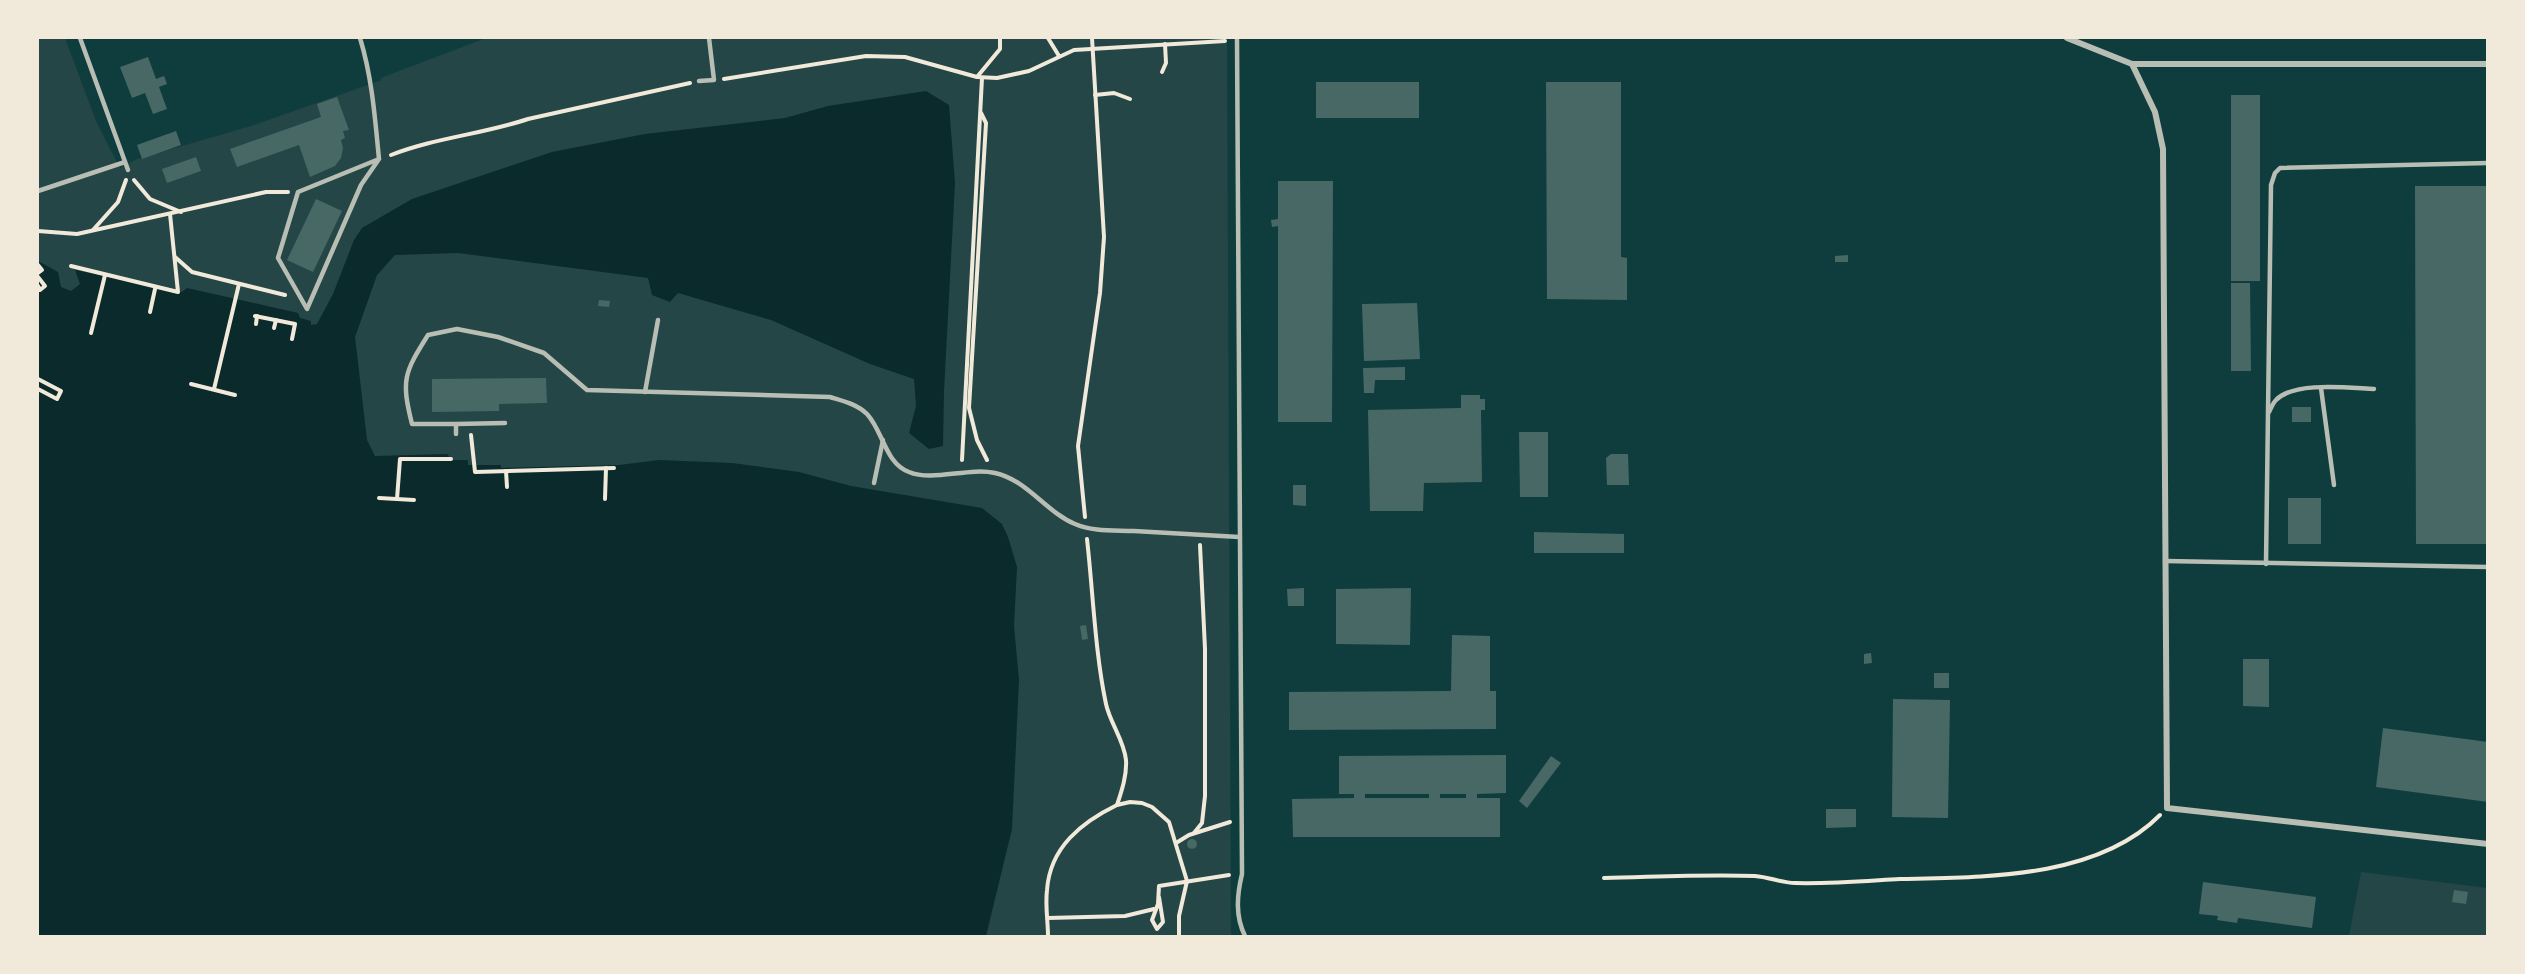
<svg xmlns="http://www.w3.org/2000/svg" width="2525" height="974" viewBox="0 0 2525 974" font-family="Inter,sans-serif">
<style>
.green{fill:#244646}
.water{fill:#0a2a2b}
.building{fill:#486865;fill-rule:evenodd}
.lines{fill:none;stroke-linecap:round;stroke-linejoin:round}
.path{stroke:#f1e9da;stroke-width:4}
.service{stroke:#b8beb3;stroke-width:4.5}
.minor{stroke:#b8beb3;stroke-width:6}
</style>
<rect width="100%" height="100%" fill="#0f3d3e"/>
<g class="green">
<path d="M38,38H65L96,121L120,168L137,159L251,126L382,80L380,79L386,76L486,38H1227L1231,936H38Z"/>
<path d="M2361,872L2487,888V936H2349Z"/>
</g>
<path class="water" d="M926,91L949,105L955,183L944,391L943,446L929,449L909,433L916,406L914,379L870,364L771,320L678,293L670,302L652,295L648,278L458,253L395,255L377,275L355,337L367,440L375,456L448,454L450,460H468V465H501V468L619,465L659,460L732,463L799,472L851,486L982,508L1002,524L1008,537L1017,567L1014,626L1019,680L1012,829L986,936H38V261L58,272L61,287L71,291L80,284L75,270L182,292L187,288L298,313L300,318L311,321V325L317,324L333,294L354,240L362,228L412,199L552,152L645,134L785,118L828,106Z"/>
<g class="building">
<path d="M148,57L156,79L164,76L167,84L159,87L167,109L153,114L145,93L132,98L120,67Z"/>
<rect x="1316" y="82" width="103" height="36"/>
<path d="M1546,82H1621V257L1627,258V300L1547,299Z"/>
<rect x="2231" y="95" width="29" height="186"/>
<path d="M337,97L349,130L343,131L345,138L341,140L343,148L341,158L335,166L310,177L299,145L237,167L230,149L321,117L317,104Z"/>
<path d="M176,131L181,145L142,159L137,145Z"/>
<path d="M196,157L201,171L167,183L162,169Z"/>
<path d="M1278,181H1333L1332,422H1278V226L1272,227L1271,220L1278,219Z"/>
<path d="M2415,186H2488V544H2416Z"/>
<path d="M316,199L342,211L313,272L287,260Z"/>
<path d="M1848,255V262H1835V256Z"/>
<path d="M2231,283H2250L2251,371H2231Z"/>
<path d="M599,300L610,301L609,307L598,306Z"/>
<path d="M1417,303L1420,359L1364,361L1362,304Z"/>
<path d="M1405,367V380H1375L1374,393H1364L1363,368Z"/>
<path d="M546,378L547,403L499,404V411L432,412V379Z"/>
<path d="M1461,395H1480V399H1485V410H1481L1482,482L1424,483L1423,511H1370L1368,410L1461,408Z"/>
<rect x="2292" y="407" width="19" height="15"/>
<path d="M1519,432H1548V497H1520Z"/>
<path d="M1611,454H1628L1629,485H1607L1606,458Z"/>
<path d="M1293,485H1306V506L1293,505Z"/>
<rect x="2288" y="498" width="33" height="46"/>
<path d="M1534,532L1624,534V553H1534Z"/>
<path d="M1304,588V606H1288L1287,589Z"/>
<path d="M1411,588L1410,645L1336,644V589Z"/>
<path d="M1086,625L1088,639L1082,640L1080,626Z"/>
<path d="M1452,635L1490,636V691H1496V729L1289,730V692L1451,691Z"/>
<path d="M1871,653L1872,663L1864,664V654Z"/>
<path d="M2243,659H2269V707L2243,706Z"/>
<rect x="1934" y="673" width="15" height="15"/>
<path d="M1893,699L1950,700L1948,818L1892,817Z"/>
<path d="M2383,728L2488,742V802L2376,787Z"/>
<path d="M1506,755V793L1477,794V798H1500V837H1293L1292,799L1354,798V794H1339V756ZM1365,794H1429V798H1365ZM1440,794H1466V798H1440Z"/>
<path d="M1551,756L1561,763L1527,808L1519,801Z"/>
<path d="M1826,809H1856V827L1826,828Z"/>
<circle cx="1192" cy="844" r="5"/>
<path d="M2203,882L2316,897L2312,928L2238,918L2237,923L2217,920L2218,916L2199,914Z"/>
<path d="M2454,890L2468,892L2466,904L2452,902Z"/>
</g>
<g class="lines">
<g class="path">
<path d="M1048,38L1059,56"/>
<path d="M1162,72L1166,63L1165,44"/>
<path d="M977,77L1000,49V38"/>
<path d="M724,79L866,56L905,57L977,77L997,78L1029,71L1074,50L1225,41"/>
<path d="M1095,95L1114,93L1130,99"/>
<path d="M981,113L986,123L969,408L977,440L987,460"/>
<path d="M391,155C434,138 483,134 528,119L690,83"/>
<path d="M134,180L150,199L181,212"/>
<path d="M93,230L118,202L126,180"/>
<path d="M38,231L77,234L266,192H288"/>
<path d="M175,257L192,272L285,295"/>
<path d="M38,265L42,270L38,273"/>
<path d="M71,266L178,292L170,214"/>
<path d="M38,277L45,286L40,290L38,286"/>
<path d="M150,312L155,289"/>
<path d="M255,316L295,324L292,339"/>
<path d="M256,324L257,316"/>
<path d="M274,328L276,320"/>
<path d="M91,333L105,275"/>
<path d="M38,379L61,391L57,399L38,389"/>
<path d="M191,384L235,395"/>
<path d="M214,389L239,284"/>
<path d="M471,435L475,472L614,468"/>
<path d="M962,460L982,78"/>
<path d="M506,471L507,487"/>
<path d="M379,498L414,500"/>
<path d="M397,499L400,459H451"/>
<path d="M605,499L606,468"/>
<path d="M1085,517L1078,446L1100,293L1104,237L1092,38"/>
<path d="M1087,539C1093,592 1095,652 1106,704C1110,723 1124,740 1126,760C1127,775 1122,790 1117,805L1130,802L1142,803L1152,807L1169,822L1187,881L1179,916V936"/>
<path d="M1194,833L1202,823L1205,796V649L1200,545"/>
<path d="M1176,843L1189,835L1230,822"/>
<path d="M1604,878C1654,877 1705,874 1755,876C1769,877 1782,883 1795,883C1830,884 1865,881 1900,879C1984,877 2097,879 2160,815"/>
<path d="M1159,897L1163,922L1157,929L1152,920L1158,904L1159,886L1229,875"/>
<path d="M1048,918L1125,916L1154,909"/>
<path d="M1048,936C1048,921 1045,905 1047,890C1050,847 1082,822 1117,805"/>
</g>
<g class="service">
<path d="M80,38L128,170"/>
<path d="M360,38C372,77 375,118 379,159L361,185L307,309L278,258L298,192L379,159"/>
<path d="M1237,38L1242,874C1237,895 1235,916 1245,936"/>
<path d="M699,81L714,80L709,38"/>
<path d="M38,191L125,162"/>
<path d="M2321,388L2334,485"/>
<path d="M645,392L658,320"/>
<path d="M2269,412C2271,408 2273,403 2276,400C2294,381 2350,388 2374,389"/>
<path d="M456,424L505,423"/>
<path d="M456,434V424H412C401,380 404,373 428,335L457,329L498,337L544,353L587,390L830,397C843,401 857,404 867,414C883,431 885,463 909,472C933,482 968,467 995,473C1027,480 1046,512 1075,524C1093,532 1115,530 1134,531C1169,533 1204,535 1239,537"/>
<path d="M874,483L883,440"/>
<path d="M2165,561L2488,567"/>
<path d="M2266,564L2271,185L2275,173L2280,168L2488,163"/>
</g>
<g class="minor">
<path d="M2067,38L2132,64H2488"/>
<path d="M2132,64L2155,112L2163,149L2167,808L2488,844"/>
</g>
</g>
<rect width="2525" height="974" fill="none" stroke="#f1e9da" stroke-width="78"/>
</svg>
